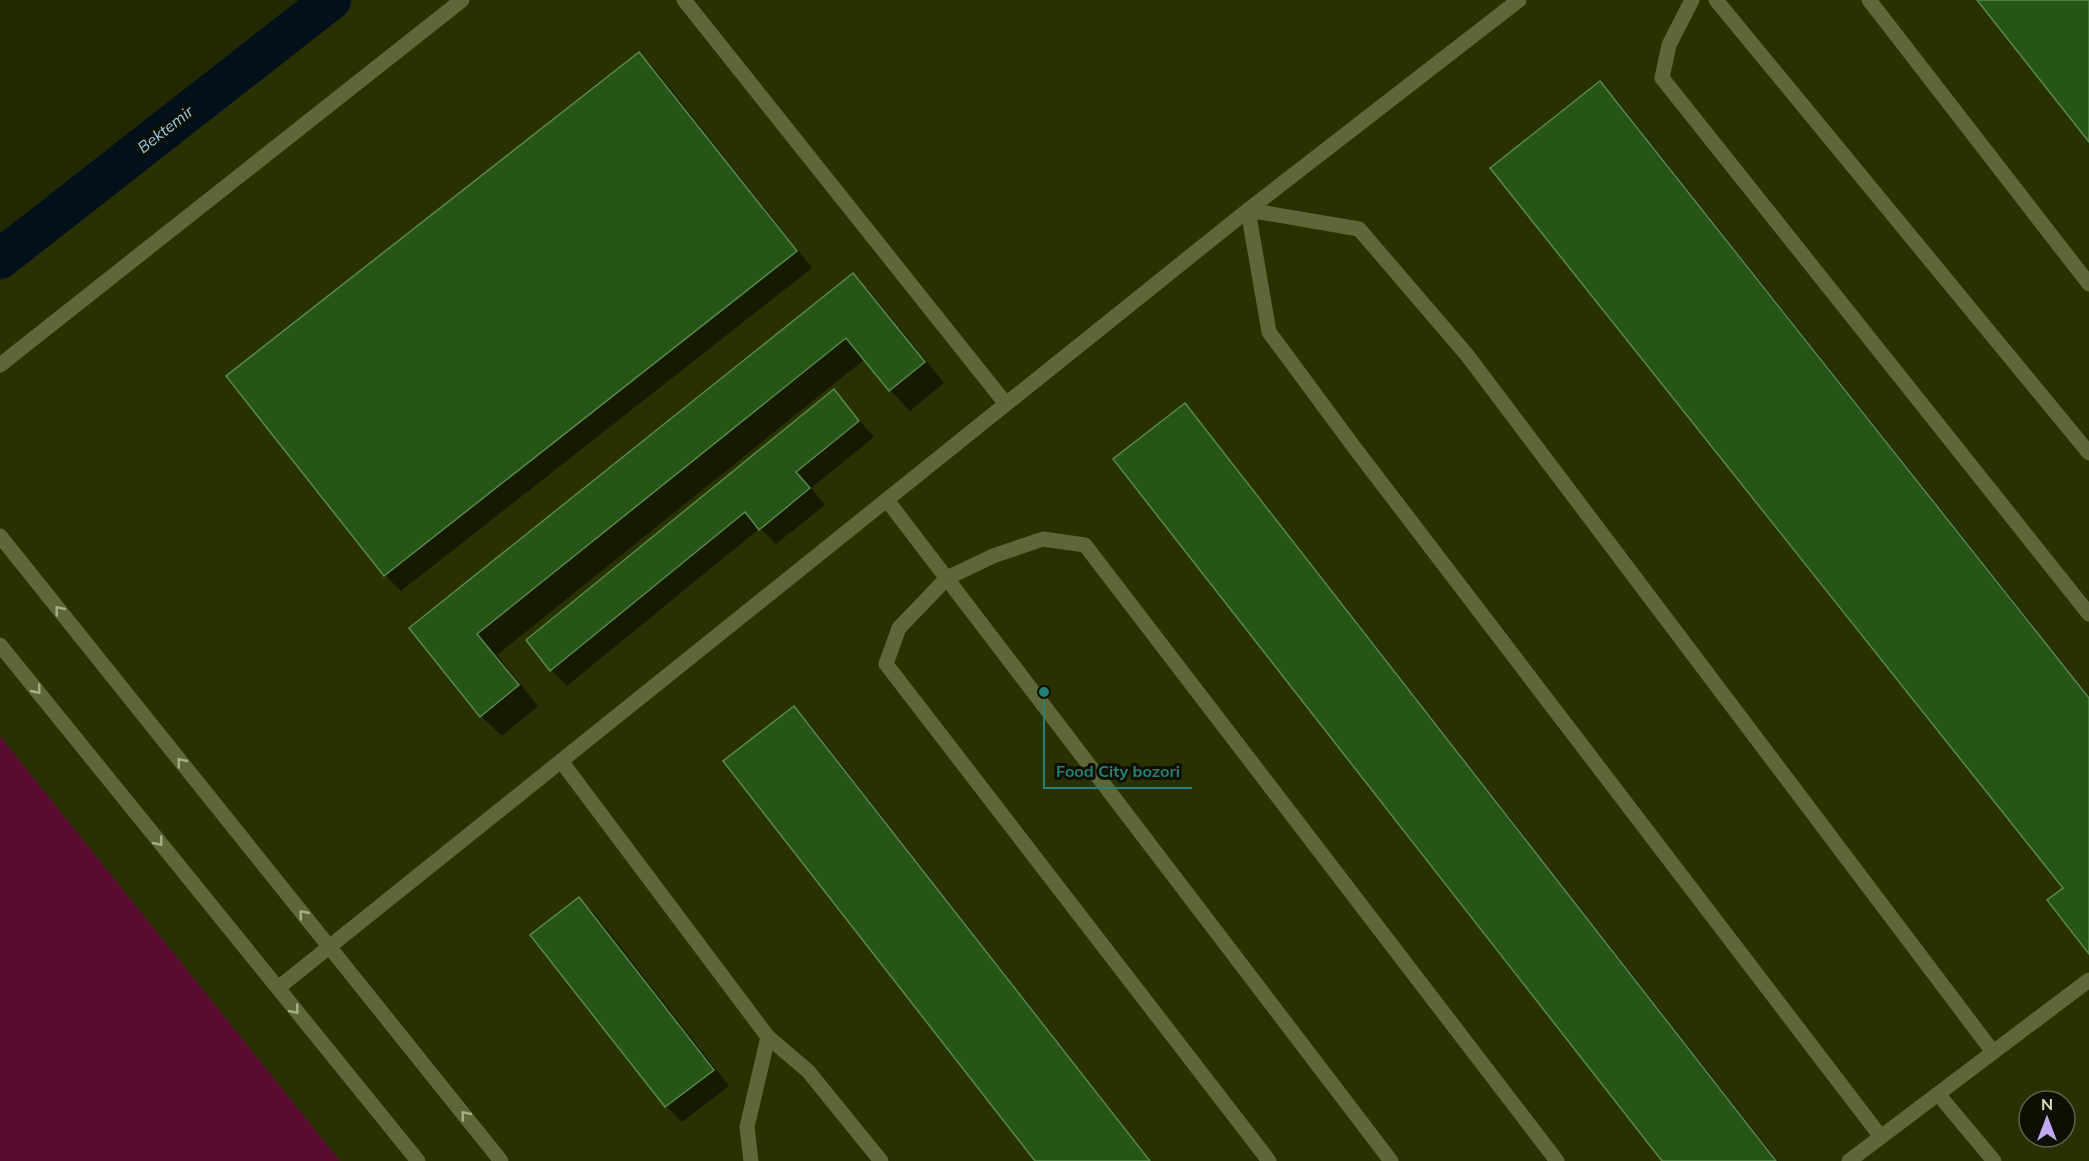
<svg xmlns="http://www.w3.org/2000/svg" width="2089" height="1161" viewBox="0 0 2089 1161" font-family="Mulish,sans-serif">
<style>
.built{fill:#2a3101;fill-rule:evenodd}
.green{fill:#590c30}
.shadow{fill:#0007}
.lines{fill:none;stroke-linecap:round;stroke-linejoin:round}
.canal{stroke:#02101b;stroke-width:40}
.building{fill:#275517;stroke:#59894b;stroke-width:1.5}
.service{stroke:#5d6737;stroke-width:15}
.oneway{stroke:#a6b086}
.labels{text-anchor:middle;stroke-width:6;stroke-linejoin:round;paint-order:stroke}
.water-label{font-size:16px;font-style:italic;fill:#97cbef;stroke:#0d1000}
.leader{fill:none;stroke:#238176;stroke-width:2}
.callout-dot{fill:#238176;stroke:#0d1000;stroke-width:2}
.callout-label{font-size:16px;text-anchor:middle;font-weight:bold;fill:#238176;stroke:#0d1000;stroke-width:6;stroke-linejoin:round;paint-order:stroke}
</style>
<rect width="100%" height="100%" fill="#222900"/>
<path class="built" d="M354,0H2089V1161H0V282ZM2029,1101H2065V1137H2029Z"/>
<path class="green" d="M0,736L340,1161H0Z"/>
<g class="shadow">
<path d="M639,54L655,69L812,268L401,591L385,575Z"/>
<path d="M1600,83L1616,99L2089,696V951L2065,889Z"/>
<path d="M853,275L873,295L944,383L910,411L890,390L865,359L497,655L538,706L502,736L481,716L412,629Z"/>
<path d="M834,392L874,437L811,488L825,505L776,544L760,528L567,686L551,670L528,641Z"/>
<path d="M1184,405L1200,421L1778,1161H1664Z"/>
<path d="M794,708L810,724L1151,1161H1037Z"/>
<path d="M579,899L595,914L729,1086L682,1122L666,1106Z"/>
</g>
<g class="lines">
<path class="canal" d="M0,259L331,0"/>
</g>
<g class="building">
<path d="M1977,0H2089V142Z"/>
<path d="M639,52L797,251L384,576L226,376Z"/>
<path d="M1600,81L2089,698V954L2047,900L2063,888L1490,168Z"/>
<path d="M853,273L925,362L889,391L846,338L477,634L519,685L480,717L409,628Z"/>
<path d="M834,389L859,421L796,472L810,488L759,530L745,512L550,671L526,640Z"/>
<path d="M1185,403L1776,1161H1662L1113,459Z"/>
<path d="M794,706L1150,1161H1035L723,761Z"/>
<path d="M579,897L714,1070L665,1107L530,935Z"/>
</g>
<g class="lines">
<g class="service">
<path d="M684,0L1006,404"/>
<path d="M1692,0L1669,45L1662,78L2089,614"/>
<path d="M1716,0L2089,453"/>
<path d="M1869,0L2089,284"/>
<path d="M0,365L462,0"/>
<path d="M887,500L1391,1161"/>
<path d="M0,536L501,1161"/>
<path d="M0,645L418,1161"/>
<path d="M561,761L768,1037L747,1127L751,1161"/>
<path d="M278,988L1248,210L1519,0"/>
<path d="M768,1037L808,1071L881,1161"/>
<path d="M1938,1094L1994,1161"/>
<path d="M1881,1137L1354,447L1269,332L1248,210L1359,229L1467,355L1993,1052"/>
<path d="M1269,1161L886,664L899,628L947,578L993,556L1043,539L1085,545L1557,1161"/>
<path d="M1849,1161L2089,980"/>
</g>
</g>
<defs><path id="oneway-chevron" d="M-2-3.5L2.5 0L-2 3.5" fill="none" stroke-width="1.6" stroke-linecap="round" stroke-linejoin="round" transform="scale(1.5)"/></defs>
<g class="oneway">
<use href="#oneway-chevron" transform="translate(59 610) rotate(-129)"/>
<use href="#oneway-chevron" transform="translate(37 690) rotate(51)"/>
<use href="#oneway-chevron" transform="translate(181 762) rotate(-129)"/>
<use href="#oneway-chevron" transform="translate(159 842) rotate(51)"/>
<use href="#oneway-chevron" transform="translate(303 914) rotate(-129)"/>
<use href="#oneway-chevron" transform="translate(295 1010) rotate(51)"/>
<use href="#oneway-chevron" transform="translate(465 1115) rotate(-129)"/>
</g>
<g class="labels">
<g class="water-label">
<text transform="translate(165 129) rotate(-38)" y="6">Bektemir</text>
</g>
</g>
<path class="leader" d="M1044 692L1044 788H1192"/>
<circle class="callout-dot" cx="1044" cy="692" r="6"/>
<g class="callout-label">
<text x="1118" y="777">Food City bozori</text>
</g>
<g transform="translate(2047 1119)"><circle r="28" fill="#0d1000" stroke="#5e634a" stroke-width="1.5"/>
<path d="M0-4.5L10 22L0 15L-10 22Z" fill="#c0a8f3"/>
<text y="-9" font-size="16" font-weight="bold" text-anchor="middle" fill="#d7e0ba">N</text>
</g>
</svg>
